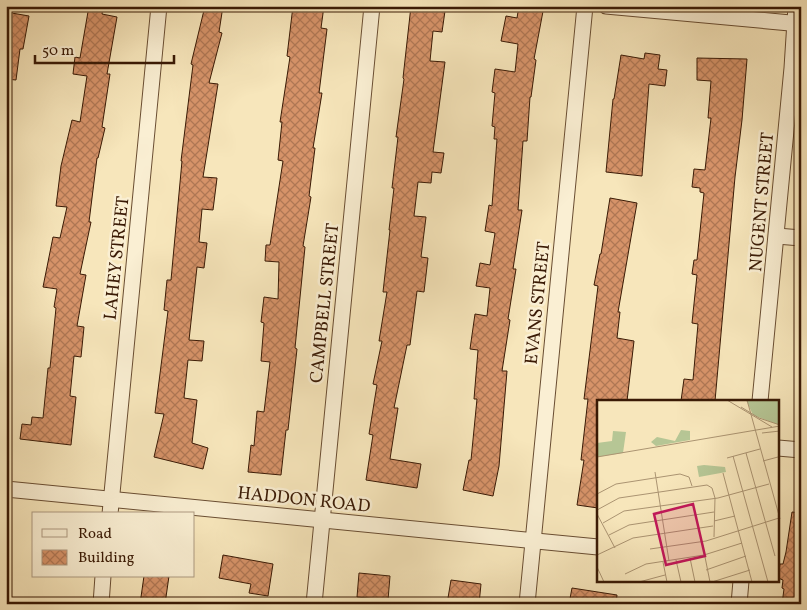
<svg xmlns="http://www.w3.org/2000/svg" width="807" height="610" viewBox="0 0 807 610" font-family="Vollkorn,serif">
<style>
.building{fill:url(#building-cross-hatch);stroke:#3a1a05}
.lines{fill:none;stroke-linecap:round;stroke-linejoin:round}
.street-casing{stroke:#694d32;stroke-width:17}
.street{stroke:#faefd3;stroke-width:15}
.labels{text-anchor:middle;stroke-width:5;stroke-linejoin:round;paint-order:stroke}
.street-label{font-size:18px;fill:#3a1a05;stroke:#faefd3}
.inset-road{fill:none;stroke:#ab9472;stroke-width:1}
.view{fill:#c2185b;fill-opacity:0.15;stroke:#c2185b;stroke-width:2.5}
.inset-edge{fill:none;stroke:#3a1a05;stroke-width:2.5}
</style>
<defs>
<pattern id="building-cross-hatch" width="8" height="8" patternUnits="userSpaceOnUse" patternTransform="scale(1.25)"><rect width="8" height="8" fill="#d69369"/><path d="M0 0l8 8M0 8l8-8" fill="none" stroke="#af7754"/></pattern>
</defs>
<rect width="100%" height="100%" fill="#f7e6bb"/>
<filter id="stains"><feTurbulence type="fractalNoise" baseFrequency=".004" numOctaves="4"/><feColorMatrix values="0 0 0 0 .2 0 0 0 0 .09 0 0 0 0 .02 0 0 0 .5 -.17"/></filter>
<radialGradient id="worn" r=".72"><stop offset=".6" stop-color="#630" stop-opacity="0"/><stop offset="1" stop-color="#630" stop-opacity=".3"/></radialGradient>
<g class="building">
<path d="M89,6L103,8L102,14L117,17L107,74H110L102,127L105,128L98,158H97L89,222H91L80,274L86,275L77,326L84,327L81,357L74,356L70,396L76,397L71,445L20,439L22,424L31,425L32,417L43,418L48,368H50L56,308L54,307L57,289L43,287L53,237L60,238L67,207L56,206L61,166L72,120L80,122L87,76L73,74L75,57L80,58Z"/>
<path d="M205,6H223L219,32L222,33L209,83L218,84L203,177L217,178L213,210L202,209L199,242L207,243L204,268L197,267L189,340L204,341L202,361L188,360L184,398L197,400L192,443L208,448L203,469L154,457L164,414L155,413L168,311L164,310L167,280H171L182,161H181L193,65L191,64Z"/>
<path d="M293,6H324L321,28L327,29L319,93H322L313,148H315L309,196L311,197L303,246L305,247L295,348L297,349L288,430H286L281,475L248,472L251,445L254,446L257,411L264,412L270,362L261,361L264,323L261,322L264,297L278,299L279,262L265,261L266,245H270L283,161L278,160L282,122H280L290,57L287,56Z"/>
<path d="M411,6H435V10L445,11L442,32L433,31L430,61L445,62L433,152L444,153L441,173L432,172L431,183L418,182L414,216L426,217L421,257L428,258L424,292L417,291L410,345H407L394,408H398L390,459L421,464L417,488L366,480L373,435L369,434L377,385L373,384L382,341H379L387,292H383L390,230H389L394,188H392L398,137H396L404,79L403,78Z"/>
<path d="M519,6H544L534,59L536,60L531,97H530L527,141H523L518,210H522L513,269H516L508,319L510,320L502,371H507L499,466L493,496L463,490L469,460H471L477,399H474L478,350L470,349L475,314L487,316L490,288L476,286L480,263L490,265L495,233L485,231L489,205L492,206L497,139H494L495,127L492,126L495,93L492,92L495,69L515,72L518,44L501,41L506,16L517,18Z"/>
<path d="M6,12L29,16L23,49H20L16,80L6,79Z"/>
<path d="M645,53L660,55L658,69L667,70L665,86L649,84L642,176L606,172L613,99H614L621,55L644,59Z"/>
<path d="M697,58L747,59L742,120L735,177L715,401H681L684,379L693,380L698,324L692,323L697,275L692,274L694,260H697L704,193L700,192V188L692,187L694,169L705,170L711,118H708L711,81L697,80Z"/>
<path d="M610,198L637,203L618,312H620L617,338L634,341L627,401H598V508L577,505L584,460H581L588,399H584L598,286L594,285L600,254H601Z"/>
<path d="M792,512L801,513V604H782L784,589L782,588L783,580L778,578L780,564H783L786,552Z"/>
<path d="M223,555L273,564L268,596L249,593L251,584L219,578Z"/>
<path d="M359,573L390,576L388,600L357,597Z"/>
<path d="M144,576H169L165,604H140Z"/>
<path d="M451,580L481,584L479,604H447Z"/>
<path d="M572,588L617,595L616,604H569Z"/>
</g>
<g class="lines">
<defs>
<g id="street">
<path d="M606,6L801,24"/>
<path d="M777,236L801,238"/>
<path d="M760,401L792,68L796,6"/>
<path d="M778,448L801,450"/>
<path d="M6,489L598,547"/>
<path d="M110,514L159,6"/>
<path d="M101,604L103,576"/>
<path d="M314,604L372,6"/>
<path d="M527,604L585,6"/>
<path d="M739,604L741,581"/>
</g>
</defs>
<use href="#street" class="street-casing"/>
<use href="#street" class="street"/>
</g>
<g class="labels">
<g class="street-label">
<text transform="translate(761 202) rotate(-85)" y="6">NUGENT STREET</text>
<text transform="translate(116 258) rotate(-84)" y="6">LAHEY STREET</text>
<text transform="translate(324 303) rotate(-84)" y="6">CAMPBELL STREET</text>
<text transform="translate(537 303) rotate(-84)" y="6">EVANS STREET</text>
<text transform="translate(304 499) rotate(6)" y="6">HADDON ROAD</text>
</g>
</g>
<g transform="translate(597 400)">
<rect width="182" height="182" fill="#f7e6bb"/>
<path d="M84,30L93,31V40L59,46L54,42L60,37L78,41ZM107,65L128,67L129,72L102,77L100,66Z" fill="#b6c695"/>
<path d="M149,0H182V25L156,15ZM16,31L29,32L26,53L0,57V43L15,41Z" fill="#b6c695"/>
<path class="inset-road" d="M130,0L175,27M150,0L183,119M144,7L162,18L183,25M165,33L183,31M149,53L178,156M136,56L171,182M0,57L183,26M130,58L163,49M166,61L181,57M58,72L72,161M126,73L155,182M0,94L19,84L83,74L92,77L95,86M0,110L22,98L110,85L115,88L118,98L117,137M0,114L18,148M117,121L138,116M6,123L27,111L121,98L172,84M12,135L32,125L117,112M105,142L113,182M53,149L109,141L182,118M0,155L36,138L116,126M93,158L98,182M79,160L84,182M66,162L70,182M0,167L7,182M109,170L149,156M28,174L49,164L107,155L145,143M42,182L68,175M115,182L153,170"/>
<path class="view" d="M96,104L108,156L69,165L57,114Z"/>
<rect width="182" height="182" class="inset-edge"/>
</g>
<rect width="807" height="610" fill="none" stroke="#f7e6bb" stroke-width="25"/>
<rect x="8" y="8" width="792" height="595" fill="none" stroke="#3a1a05" stroke-width="2.5"/>
<rect x="12" y="12" width="782" height="585" fill="none" stroke="#3a1a05"/>
<rect x="32" y="512" width="162" height="65" fill="#faefd3" stroke="#ad9a81"/>
<rect x="42" y="529" width="25" height="8" fill="#faefd3" stroke="#ad9a81"/>
<text x="78" y="538" font-size="15" fill="#3a1a05">Road</text>
<rect x="42" y="550" width="25" height="15" fill="url(#building-cross-hatch)" stroke="#ad9a81"/>
<text x="78" y="562" font-size="15" fill="#3a1a05">Building</text>
<path d="M35 55v8h139v-8" fill="none" stroke="#3a1a05" stroke-width="2.5"/>
<text x="42" y="55" font-size="15" fill="#3a1a05" stroke="#faefd3" stroke-width="4" paint-order="stroke">50 m</text>
<rect width="100%" height="100%" filter="url(#stains)"/>
<rect width="100%" height="100%" fill="url(#worn)"/>
</svg>
